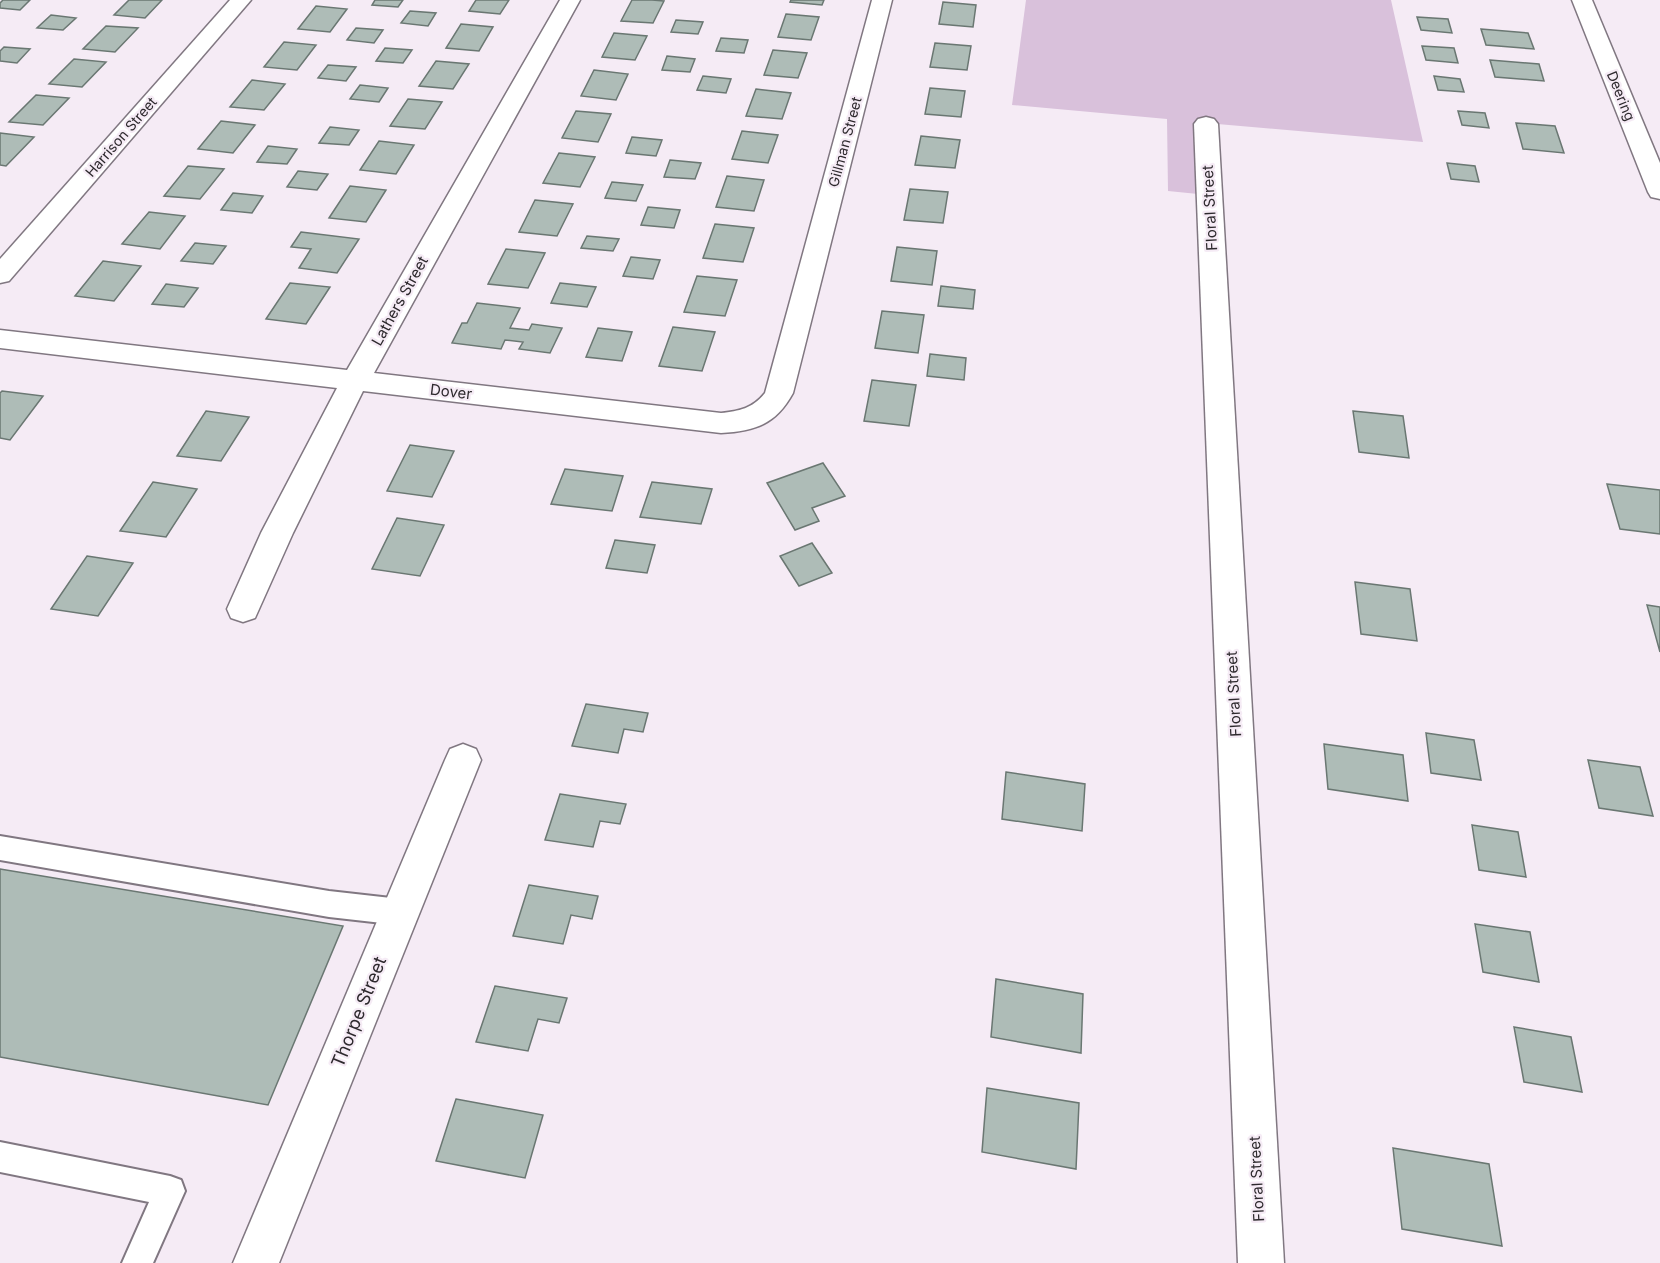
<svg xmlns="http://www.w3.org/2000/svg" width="1660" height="1263" viewBox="0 0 1660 1263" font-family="Inter,sans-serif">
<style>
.green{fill:#d9c1db}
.building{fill:#aebcb7;stroke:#6a7772;stroke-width:1.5}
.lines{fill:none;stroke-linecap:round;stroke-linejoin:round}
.service-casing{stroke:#807781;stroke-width:4}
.minor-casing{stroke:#807781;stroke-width:3}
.service{fill:#fff;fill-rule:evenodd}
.minor{fill:#fff;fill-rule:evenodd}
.labels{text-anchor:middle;stroke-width:4.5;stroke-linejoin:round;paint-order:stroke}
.far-street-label{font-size:14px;fill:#2d292d;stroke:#f5ebf5}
.street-label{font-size:15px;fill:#2d292d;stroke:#f5ebf5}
.near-street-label{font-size:18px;fill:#2d292d;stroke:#f5ebf5}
</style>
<rect width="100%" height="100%" fill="#f5ebf5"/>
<path class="green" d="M1026,0H1391L1423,142L1206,123L1208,195L1168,191L1167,119L1012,105Z"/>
<g class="building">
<path d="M3,0H30L20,10L0,8V3Z"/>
<path d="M129,0H162L145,18L114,15Z"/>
<path d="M375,0H403L398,7L372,5Z"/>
<path d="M476,0H509L500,14L469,11Z"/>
<path d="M632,0H652L664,1L653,23L621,21Z"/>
<path d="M791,0H824L822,5L790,2Z"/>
<path d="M943,2L976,5L973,27L939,24Z"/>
<path d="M316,6L347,9L330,32L298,29Z"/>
<path d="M410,11L436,13L428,26L401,23Z"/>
<path d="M786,14L819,17L811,40L778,37Z"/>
<path d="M51,15L76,18L63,30L37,28Z"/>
<path d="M1417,17L1448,19L1452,33L1421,30Z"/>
<path d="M676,20L703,22L698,34L671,32Z"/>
<path d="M461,24L493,27L479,51L446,48Z"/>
<path d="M106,26L138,28L115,52L83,49Z"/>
<path d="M356,28L383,30L374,43L347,40Z"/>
<path d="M1481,29L1528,33L1534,49L1486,45Z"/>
<path d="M614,33L647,36L635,60L602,57Z"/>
<path d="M721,38L748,40L744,53L716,51Z"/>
<path d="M284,42L316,45L297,70L264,67Z"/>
<path d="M935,43L971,46L967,70L930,67Z"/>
<path d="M1422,46L1454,48L1458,63L1426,60Z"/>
<path d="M4,47L30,49L17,63L0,61V51Z"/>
<path d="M385,48L412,50L403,63L376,61Z"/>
<path d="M773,50L807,53L798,78L764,75Z"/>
<path d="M667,56L695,59L690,72L662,70Z"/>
<path d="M74,59L106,62L82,87L49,84Z"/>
<path d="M1490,60L1539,64L1544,81L1495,77Z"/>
<path d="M436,61L469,64L453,89L419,86Z"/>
<path d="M328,65L356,67L346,81L318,78Z"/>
<path d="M594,70L628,74L616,100L581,96Z"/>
<path d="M703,76L731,79L726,93L697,90Z"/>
<path d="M1434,76L1460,79L1464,92L1438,90Z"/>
<path d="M252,80L285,84L264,110L230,107Z"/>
<path d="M360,85L388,88L379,102L350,99Z"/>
<path d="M930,88L965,91L961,117L925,114Z"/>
<path d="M756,89L791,93L782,119L746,116Z"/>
<path d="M36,95L69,98L43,125L9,122Z"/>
<path d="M408,99L442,102L425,129L390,126Z"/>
<path d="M576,111L611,114L598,142L562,138Z"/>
<path d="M1458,111L1485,113L1489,128L1462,125Z"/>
<path d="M221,121L255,125L233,153L198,149Z"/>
<path d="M1516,123L1555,126L1564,153L1523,149Z"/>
<path d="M330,127L359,130L349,145L319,143Z"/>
<path d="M742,131L778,135L768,163L732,159Z"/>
<path d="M0,133L34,137L6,166L0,165Z"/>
<path d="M921,136L960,140L955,168L915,165Z"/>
<path d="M632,137L662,140L656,156L626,153Z"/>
<path d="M379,141L414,145L396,174L360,170Z"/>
<path d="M268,146L297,149L287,164L257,162Z"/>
<path d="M559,153L595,157L580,187L543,183Z"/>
<path d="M670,160L701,163L695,179L664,177Z"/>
<path d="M1447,163L1475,166L1479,182L1451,179Z"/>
<path d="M188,166L224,169L200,199L164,196Z"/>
<path d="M298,171L328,174L317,190L287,187Z"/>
<path d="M727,176L764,180L754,211L716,207Z"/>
<path d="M612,182L643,185L636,201L605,198Z"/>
<path d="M350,186L386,190L366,222L329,218Z"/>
<path d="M910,189L948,192L943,223L904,220Z"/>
<path d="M233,193L263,196L252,213L221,210Z"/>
<path d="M535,200L573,204L557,236L519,232Z"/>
<path d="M648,207L680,210L674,228L641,225Z"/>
<path d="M149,212L185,216L160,249L122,244Z"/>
<path d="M715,224L754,228L743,262L703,258Z"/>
<path d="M301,232L359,239L337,273L299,268L311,249L291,247Z"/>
<path d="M587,236L619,239L613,251L581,248Z"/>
<path d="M195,243L226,246L213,264L181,261Z"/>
<path d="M897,247L937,251L932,285L891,281Z"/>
<path d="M506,249L545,253L528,288L488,284Z"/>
<path d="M631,257L660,260L653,279L623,276Z"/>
<path d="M103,261L141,266L114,301L75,296Z"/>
<path d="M697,276L737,280L725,316L684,312Z"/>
<path d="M290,283L330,287L306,324L266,319Z"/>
<path d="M560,283L596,287L587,307L551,303Z"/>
<path d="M166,284L198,288L184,307L152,304Z"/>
<path d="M941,286L975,290L973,309L938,306Z"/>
<path d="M477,303L520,308L510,328L529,330L532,324L562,328L550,353L519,349L523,342L505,340L501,349L452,343L462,323H467Z"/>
<path d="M882,311L924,315L918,353L875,348Z"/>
<path d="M673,327L715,332L702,371L659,366Z"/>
<path d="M598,328L632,332L622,361L586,357Z"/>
<path d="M930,354L966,358L964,380L927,376Z"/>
<path d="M872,380L916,385L909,426L864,421Z"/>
<path d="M2,391L43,396L10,440L0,438V393Z"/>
<path d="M206,411L249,417L221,461L177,456Z"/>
<path d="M1353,411L1403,416L1409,458L1359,452Z"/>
<path d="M410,445L454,451L432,497L387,491Z"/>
<path d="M823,463L845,496L812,508L819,521L795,530L767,483Z"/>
<path d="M565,469L623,476L612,511L551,504Z"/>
<path d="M153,482L197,489L166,537L120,531Z"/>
<path d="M652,482L712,489L701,524L640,517Z"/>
<path d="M1607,484L1660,490V534L1620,529Z"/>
<path d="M397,518L444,525L420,576L372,569Z"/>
<path d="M615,540L655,545L647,573L606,568Z"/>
<path d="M812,543L832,573L799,586L780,556Z"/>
<path d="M87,556L133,563L98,616L51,609Z"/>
<path d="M1355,582L1410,589L1417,641L1361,634Z"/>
<path d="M1647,605L1660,607V652Z"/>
<path d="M586,704L648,713L643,732L624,729L618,753L572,746Z"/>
<path d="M1426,733L1474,740L1481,780L1431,773Z"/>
<path d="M1324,744L1403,755L1408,801L1328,789Z"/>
<path d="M1588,760L1640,767L1653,816L1599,808Z"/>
<path d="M1006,772L1085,784L1082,831L1002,819Z"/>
<path d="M560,794L626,804L620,824L600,821L593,847L545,840Z"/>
<path d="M1472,825L1518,832L1526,877L1479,870Z"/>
<path d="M0,869L343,926L268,1105L0,1057Z"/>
<path d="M529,885L598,896L592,919L571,915L563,944L513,936Z"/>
<path d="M1475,924L1530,932L1539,982L1483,972Z"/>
<path d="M996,979L1083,994L1081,1053L991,1037Z"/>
<path d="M495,986L567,998L559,1023L538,1019L528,1051L476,1042Z"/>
<path d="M1514,1027L1571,1037L1582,1092L1524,1082Z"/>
<path d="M987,1088L1079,1103L1076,1169L982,1152Z"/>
<path d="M456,1099L543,1115L525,1178L436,1161Z"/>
<path d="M1393,1148L1489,1164L1502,1246L1402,1229Z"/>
</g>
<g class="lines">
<defs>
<g id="service">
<path d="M0,836L329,891L400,899L409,903L413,912L409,921L400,925L329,917L0,860Z"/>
<path d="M0,1142L170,1176L181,1180L185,1191L153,1263H122L149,1202L0,1172Z"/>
</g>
<g id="minor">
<path d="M230,0H251L9,281L0,283V259Z"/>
<path d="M560,0H580L374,373L721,413C740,411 753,408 765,393L872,0H892L793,393C776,424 756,431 721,433L363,391L293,533L255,618L243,622L231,618L227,609L261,533L337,388L0,348V330L347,370Z"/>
<path d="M1572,0H1592L1660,163V199L1651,197L1648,192Z"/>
<path d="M1206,117L1214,119L1218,124L1284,1263H1238L1194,124L1198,119Z"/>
<path d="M463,744L476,749L481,760L279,1263H233L445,760L450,749Z"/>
</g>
</defs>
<use href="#service" class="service-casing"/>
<use href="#minor" class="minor-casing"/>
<use href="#service" class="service"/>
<use href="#minor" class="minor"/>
</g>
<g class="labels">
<g class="far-street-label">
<text transform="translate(1621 96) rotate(68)" y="5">Deering</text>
<text transform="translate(121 137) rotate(-49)" y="5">Harrison Street</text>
<text transform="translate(845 142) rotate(-75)" y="5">Gillman Street</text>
</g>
<g class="street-label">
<text transform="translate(1210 208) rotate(-93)" y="5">Floral Street</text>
<text transform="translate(400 301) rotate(-61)" y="5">Lathers Street</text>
<text transform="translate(451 392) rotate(7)" y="5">Dover</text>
<text transform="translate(1234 694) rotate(-93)" y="5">Floral Street</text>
<text transform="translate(1257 1179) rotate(-93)" y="5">Floral Street</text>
</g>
<g class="near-street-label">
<text transform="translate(359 1012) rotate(-68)" y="6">Thorpe Street</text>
</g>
</g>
</svg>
